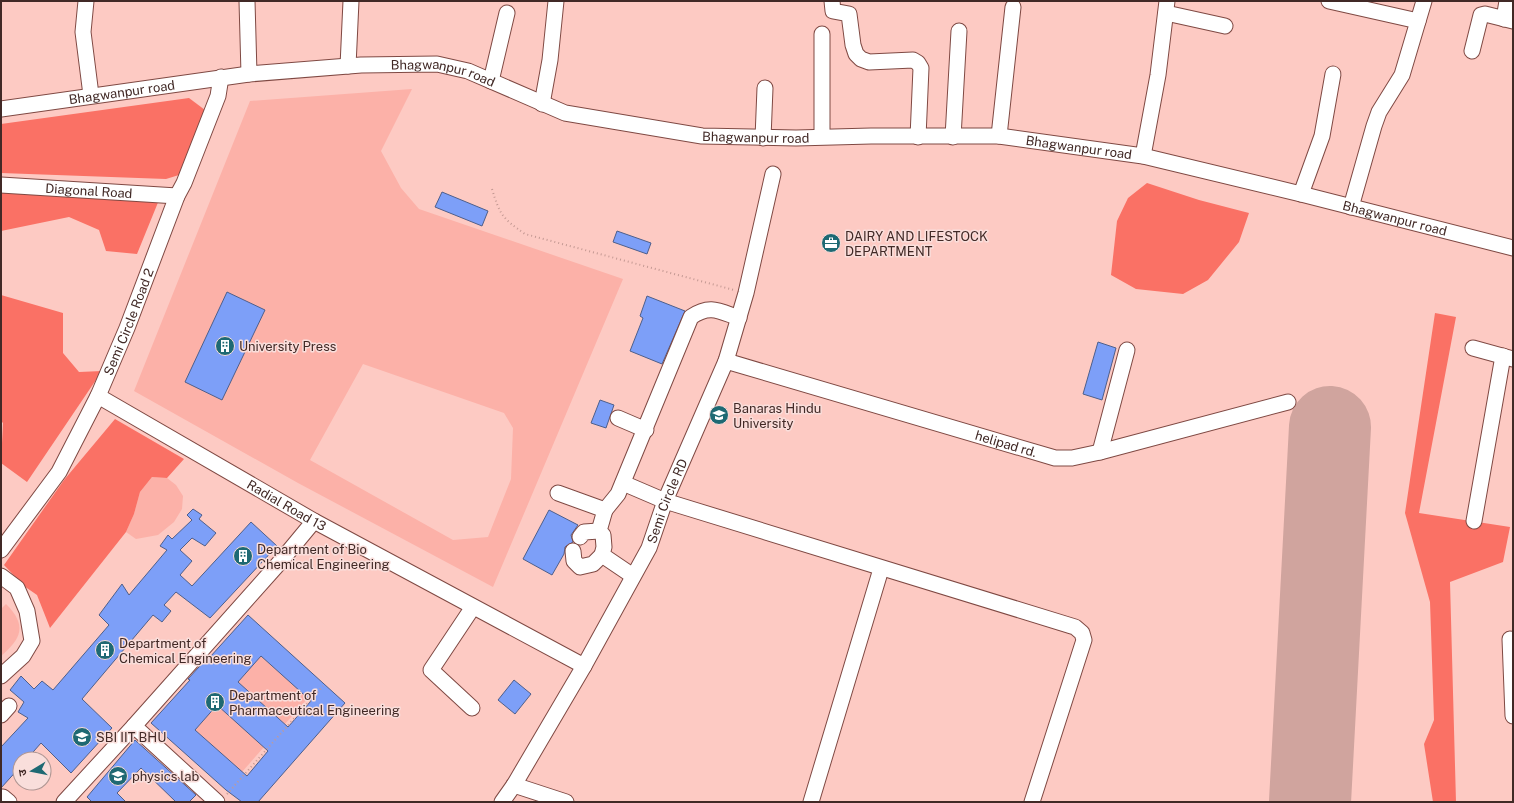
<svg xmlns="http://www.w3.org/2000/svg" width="1514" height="803" viewBox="0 0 1514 803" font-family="'Public Sans','Noto Sans Devanagari',sans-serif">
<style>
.green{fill:#fcb1a8;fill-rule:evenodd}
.forest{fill:#fa7165}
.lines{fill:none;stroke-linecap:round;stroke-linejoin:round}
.runway{stroke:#d0a49e;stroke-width:82}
.building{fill:#7d9ff8;stroke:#4e5f8b;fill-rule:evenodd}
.minor-casing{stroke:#7f4943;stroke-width:17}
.path{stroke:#c49993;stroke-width:2;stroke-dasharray:1 3;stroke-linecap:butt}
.minor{stroke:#fff;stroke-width:15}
.labels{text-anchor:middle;stroke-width:3;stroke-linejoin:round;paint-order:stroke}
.street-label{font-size:13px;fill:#412926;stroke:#f9dedb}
.poi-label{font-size:13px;fill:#412926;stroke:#f9dedb;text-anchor:start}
</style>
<rect width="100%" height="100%" fill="#fdcac3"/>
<g class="green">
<path d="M412,89L381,151L401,188L419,209L623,279L493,587L298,483L134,391L250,101ZM363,364L504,413L513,428L511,479L488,537L453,540L310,460Z"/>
<path d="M152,477L167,478L176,485L183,496L182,509L174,522L158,535L136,539L126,532L134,514L140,492Z"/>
<path d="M6,604C27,625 22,638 1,656V609Z"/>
<path d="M261,656L308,698L285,724L238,682Z"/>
<path d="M217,705L264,747L242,772L195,730Z"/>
</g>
<g class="forest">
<path d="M189,98L209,113L192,171L166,179L1,173V124Z"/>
<path d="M1147,183L1199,200L1249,213L1239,242L1208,280L1183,294L1136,289L1111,275L1117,221L1128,198Z"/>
<path d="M1,192L159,200L137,254L106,251L99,230L69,217L1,231Z"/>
<path d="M1,295L63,313V353L79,372L102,371L27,482L1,463L3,423L1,421Z"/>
<path d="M1435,313L1456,317L1419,513L1510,527L1503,562L1450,582L1456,802H1433L1424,744L1434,720L1430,602L1405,513Z"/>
<path d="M115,419L184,459L167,478L152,477L140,492L134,514L126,532L50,628L37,595L24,586L4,565L64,480Z"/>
</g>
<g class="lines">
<path class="runway" d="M1310,802L1330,427"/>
</g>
<g class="building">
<path d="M442,192L488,211L482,226L435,207Z"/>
<path d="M617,231L651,243L647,254L613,242Z"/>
<path d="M227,292L265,310L222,400L185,382Z"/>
<path d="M647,296L685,311L662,364L630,351L643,318L640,316Z"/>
<path d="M1098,342L1116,348L1102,400L1083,394Z"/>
<path d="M600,400L614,405L606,428L591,423Z"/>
<path d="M193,509L202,515L199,519L216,533L205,546L192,538L180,550L192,561L180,575L192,586L251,522L277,546L210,618L176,592L164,605L171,611L162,622L153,615L82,699L112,728L71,773L41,743L27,759H20V767L1,788V747L28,718L18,712L24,702L10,690L21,676L34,689L42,681L53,690L109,625L99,615L122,584L129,595L167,550L160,546L168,535L172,539L192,520L187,515Z"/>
<path d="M549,510L578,525L571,535L573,542L565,547L564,554L552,575L523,559Z"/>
<path d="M248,615L345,703L258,802H242L226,790L151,723L190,680L188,679L209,656L210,657ZM261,656L311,701L288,727L238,682ZM217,705L268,751L247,776L195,730Z"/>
<path d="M514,680L531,694L515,714L498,700Z"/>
<path d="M135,740L196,795L189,802H176L141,768L117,793L126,802H92L87,797Z"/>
</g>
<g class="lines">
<defs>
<g id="minor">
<path d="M86,1L83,32L91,95"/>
<path d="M247,1L249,74"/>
<path d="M832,1L833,11L849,14L853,45L856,54L861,59L869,62L913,60L918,63L921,68L918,137"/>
<path d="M1329,1L1418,21"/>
<path d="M1166,13L1225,26"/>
<path d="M1504,19L1507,1"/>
<path d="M822,34V136"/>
<path d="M1472,51L1481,15L1485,14L1513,21"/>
<path d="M348,66L351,1"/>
<path d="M491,81L507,13"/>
<path d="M542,104L550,60L556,1"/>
<path id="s1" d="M1,109L249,74L361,65L437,64L468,71L565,113L702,136L796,138L871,136H999L1143,156L1301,194L1513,248"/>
<path d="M999,136L1013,7"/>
<path d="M953,137L959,31"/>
<path d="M763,138L765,88"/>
<path d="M1143,156L1158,75L1167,1"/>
<path id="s2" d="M1,185L177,196"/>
<path d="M1301,194L1322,136L1333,74"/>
<path d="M1351,207L1374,126L1379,112L1402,75L1424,1"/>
<path d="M1473,348L1513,359"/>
<path id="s3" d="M726,361L1055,458H1072L1100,452L1288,402"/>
<path id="s4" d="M98,396L314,521L584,666"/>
<path d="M618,418L646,430"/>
<path d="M1100,452L1127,350"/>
<path d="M623,483L665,501L1075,627L1082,633L1084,640L1032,802"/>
<path d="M558,493L605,510L599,531L603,535L604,547L602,555L633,576"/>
<path d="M605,510L618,494L691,317C710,304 719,311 739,318"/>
<path d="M1474,521L1503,356"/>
<path d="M580,537L584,532L599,531"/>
<path id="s5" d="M1,550L59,472L98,396L127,328L177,196L184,183L218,96L221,77"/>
<path d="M573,551L574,561L580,567L593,564L602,555"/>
<path d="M1,576L17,588L27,611L32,641L23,656L1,676"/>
<path d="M1510,639L1513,716"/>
<path d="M472,708L431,670L473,607"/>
<path d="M1,715L9,706"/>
<path d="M514,785L566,802"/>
<path d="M3,797L9,802"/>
<path d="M64,802L134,726"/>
<path d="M217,802L134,726L280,562L314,521"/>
<path id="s6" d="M502,802L514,785L584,666L649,548L665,501L726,361L746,293L773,174"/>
<path d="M811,802L881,569"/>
</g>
</defs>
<use href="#minor" class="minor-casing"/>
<g class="path">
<path d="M492,189C500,215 502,218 525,234L734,290"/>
<path d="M227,794L323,686"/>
</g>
<use href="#minor" class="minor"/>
</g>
<defs>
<symbol id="office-disc" viewBox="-11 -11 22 22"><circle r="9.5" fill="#1e6973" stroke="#f9dedb"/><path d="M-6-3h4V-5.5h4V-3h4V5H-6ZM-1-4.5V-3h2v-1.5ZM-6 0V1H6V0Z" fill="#fff"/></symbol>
<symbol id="building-disc" viewBox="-11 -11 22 22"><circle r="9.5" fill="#1e6973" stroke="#f9dedb"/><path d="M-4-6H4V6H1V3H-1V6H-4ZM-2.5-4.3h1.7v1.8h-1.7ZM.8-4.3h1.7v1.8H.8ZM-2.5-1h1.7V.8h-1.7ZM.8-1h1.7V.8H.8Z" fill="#fff"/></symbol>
<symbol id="university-disc" viewBox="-11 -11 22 22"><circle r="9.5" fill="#1e6973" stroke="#f9dedb"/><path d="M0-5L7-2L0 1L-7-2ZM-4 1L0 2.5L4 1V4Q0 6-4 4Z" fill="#fff"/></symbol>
</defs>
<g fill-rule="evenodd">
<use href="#office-disc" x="820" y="232" width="22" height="22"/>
<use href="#building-disc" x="214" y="335" width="22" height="22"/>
<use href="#university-disc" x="708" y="404" width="22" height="22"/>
<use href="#building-disc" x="232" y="545" width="22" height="22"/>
<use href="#building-disc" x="94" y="639" width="22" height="22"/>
<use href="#building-disc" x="204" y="691" width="22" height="22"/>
<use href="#university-disc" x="71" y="726" width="22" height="22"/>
<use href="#university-disc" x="107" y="765" width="22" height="22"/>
</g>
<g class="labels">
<g class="street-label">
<text dy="5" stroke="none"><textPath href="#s1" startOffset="446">Bhagwanpur road</textPath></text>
<text dy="5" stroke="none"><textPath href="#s1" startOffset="122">Bhagwanpur road</textPath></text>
<text dy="5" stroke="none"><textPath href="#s1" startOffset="769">Bhagwanpur road</textPath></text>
<text dy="5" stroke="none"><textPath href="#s1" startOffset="1093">Bhagwanpur road</textPath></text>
<text dy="5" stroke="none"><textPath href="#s2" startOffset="88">Diagonal Road</textPath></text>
<text dy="5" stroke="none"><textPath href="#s1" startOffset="1417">Bhagwanpur road</textPath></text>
<text dy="5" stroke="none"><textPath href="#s5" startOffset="263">Semi Circle Road 2</textPath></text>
<text dy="5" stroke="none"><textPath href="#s3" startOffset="292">helipad rd.</textPath></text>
<text dy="5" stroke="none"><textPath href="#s6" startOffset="344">Semi Circle RD</textPath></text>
<text dy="5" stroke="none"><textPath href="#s4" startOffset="218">Radial Road 13</textPath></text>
</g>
<g class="poi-label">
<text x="845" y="241">DAIRY AND LIFESTOCK<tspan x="845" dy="15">DEPARTMENT</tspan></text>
<text x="239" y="351">University Press</text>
<text x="733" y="413">Banaras Hindu<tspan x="733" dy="15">University</tspan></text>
<text x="257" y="554">Department of Bio<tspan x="257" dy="15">Chemical Engineering</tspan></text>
<text x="119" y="648">Department of<tspan x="119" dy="15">Chemical Engineering</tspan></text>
<text x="229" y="700">Department of<tspan x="229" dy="15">Pharmaceutical Engineering</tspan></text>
<text x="96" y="742">SBI IIT BHU</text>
<text x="132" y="781">physics lab</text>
</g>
</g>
<rect width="1514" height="803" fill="none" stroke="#412926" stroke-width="4"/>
<g transform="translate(32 771) rotate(260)"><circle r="19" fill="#f9dedb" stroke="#af9693"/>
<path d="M0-3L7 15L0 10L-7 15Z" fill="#1e6973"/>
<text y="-6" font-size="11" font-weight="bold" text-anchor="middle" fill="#412926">उ</text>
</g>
</svg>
